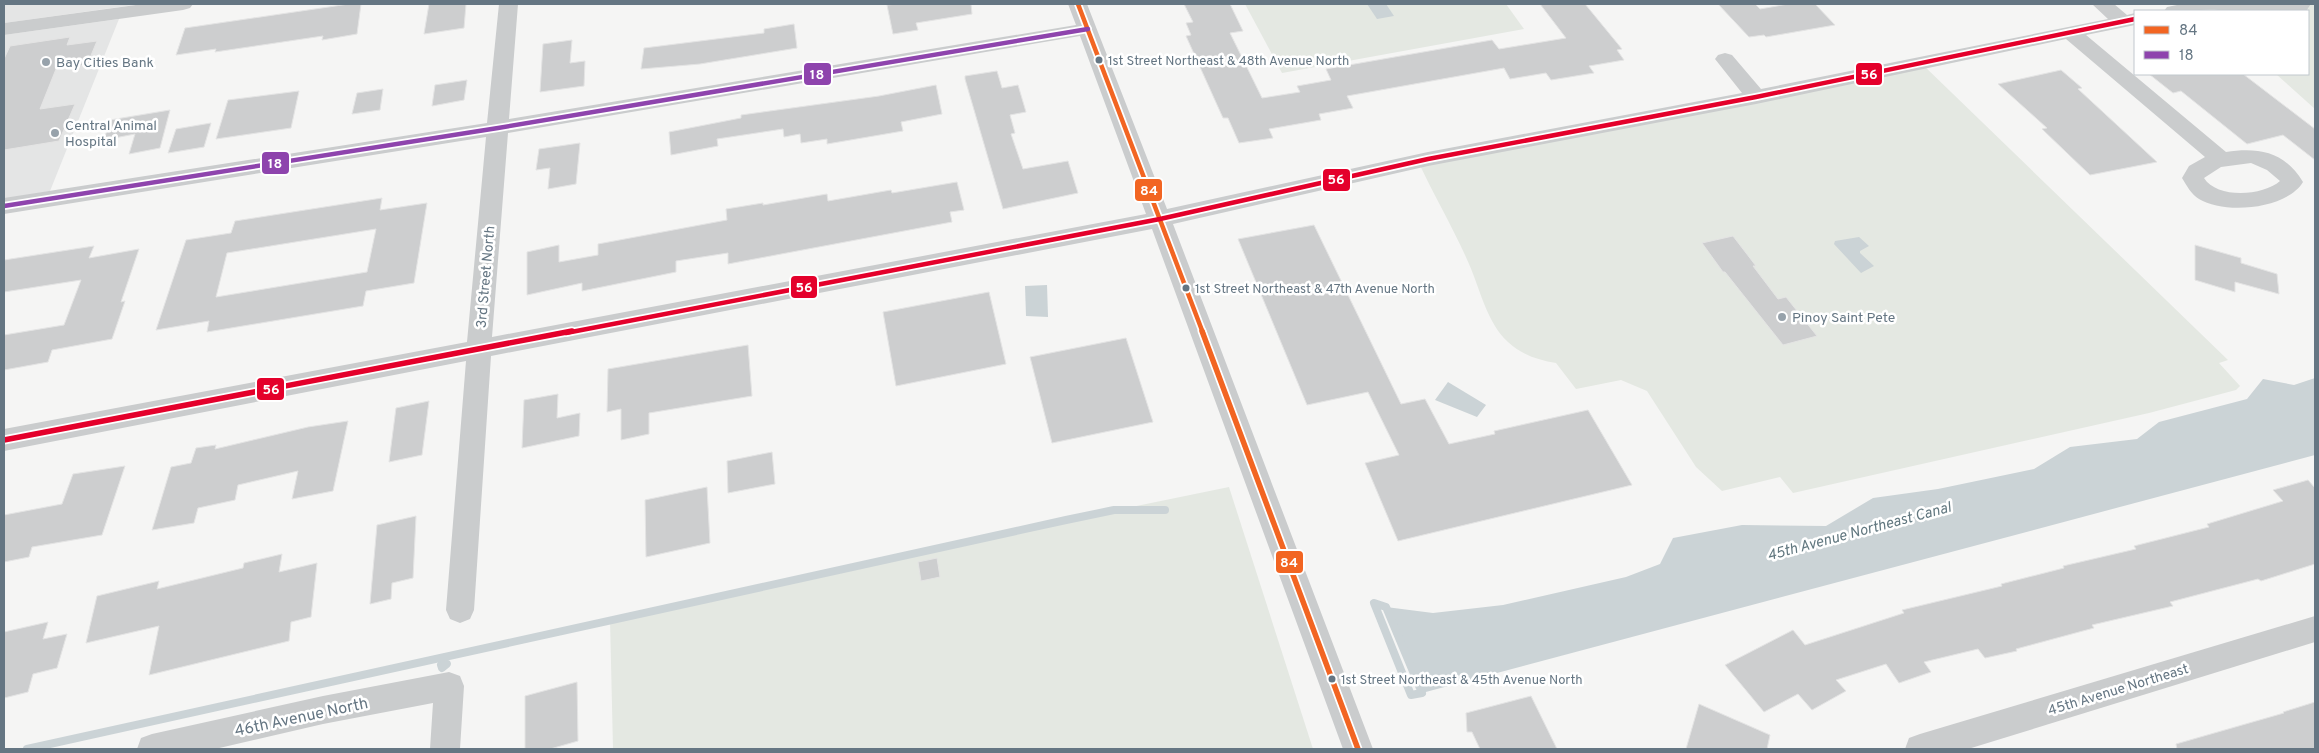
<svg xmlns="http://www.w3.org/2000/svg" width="2319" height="753" viewBox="0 0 2319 753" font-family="Overpass,sans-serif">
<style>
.built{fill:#e4e5e5}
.green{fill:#e4e8e2}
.water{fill:#cbd3d6}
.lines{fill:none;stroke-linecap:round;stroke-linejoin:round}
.stream{stroke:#cbd3d6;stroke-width:8}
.building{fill:#cdcecf;stroke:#e4e4e4;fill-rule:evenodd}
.minor{fill:#cacccd;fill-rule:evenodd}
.bus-1-far1-casing{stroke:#fff;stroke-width:8}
.bus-1-casing{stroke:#fff;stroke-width:9}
.bus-2-casing{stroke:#fff;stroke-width:8}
.bus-3-far1-casing{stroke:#fff;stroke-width:8}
.bus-3-casing{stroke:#fff;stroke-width:9}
.bus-1-far1{stroke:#f26522;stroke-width:4.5}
.bus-1{stroke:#f26522;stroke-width:5.5}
.bus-2{stroke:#8e44ad;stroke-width:4.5}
.bus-3-far1{stroke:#e4002b;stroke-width:4.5}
.bus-3{stroke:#e4002b;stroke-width:5.5}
.bus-dot{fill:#657683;stroke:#fff;stroke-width:2}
.poi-dot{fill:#97a2ab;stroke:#fff;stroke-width:2}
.labels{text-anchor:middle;stroke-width:5;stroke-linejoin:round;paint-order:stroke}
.bus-label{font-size:13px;fill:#657683;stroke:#fff;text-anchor:start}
.poi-label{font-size:14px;fill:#657683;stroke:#fff;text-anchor:start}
.street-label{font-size:14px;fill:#657683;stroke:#fff}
.water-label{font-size:15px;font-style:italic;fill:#61777f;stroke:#fff}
.near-street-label{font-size:16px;fill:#657683;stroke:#fff}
.line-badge{stroke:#fff;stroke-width:2}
.badge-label{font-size:14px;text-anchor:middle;font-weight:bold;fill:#fff}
</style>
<rect width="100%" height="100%" fill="#f5f5f4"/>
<g class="built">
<path d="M4,4H141L4,23Z"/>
<path d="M119,19L50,191L4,199V35Z"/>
</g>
<g class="green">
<path d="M1245,4H1506L1524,29L1282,73Z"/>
<path d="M2216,4H2315V109L2276,74H2308V11H2220Z"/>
<path d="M1921,63L2228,360L2219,363L2240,386L2236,390L2149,413L1793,493L1780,477L1722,491L1696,467L1647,391L1621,380L1576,389L1556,363C1538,360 1522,355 1508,342C1487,323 1480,289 1469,264C1454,229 1434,196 1418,161Z"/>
<path d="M1229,487L1313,749H613L610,619L1000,534Z"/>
</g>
<g class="water">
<path d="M1367,4H1386L1394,16L1377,19Z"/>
<path d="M1859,237L1869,246L1860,251V253L1874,266L1861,273L1834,244L1835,241Z"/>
<path d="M1047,285L1048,317L1026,316L1025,286Z"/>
<path d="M2315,378V455L1422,693L1386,607L1433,613L1503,605L1626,577L1660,564L1673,538L1742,525L1826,526L1873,498L1938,489L2034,469L2070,447L2137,439L2159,422L2247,399L2263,379L2294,385Z"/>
<path d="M1448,382L1486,405L1477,417L1435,400Z"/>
</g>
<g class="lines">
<g class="stream">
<path d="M1374,603L1386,607L1422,693L1411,695Z"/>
<path d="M447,664L442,668L441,665Z"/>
<path d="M27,749L1066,520L1114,510H1165"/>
</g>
</g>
<g class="building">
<path d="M349,4H361L357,34L322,40L323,36L215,52L216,49L176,55L185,28Z"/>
<path d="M429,4H466L464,28L424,34Z"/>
<path d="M898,4H971L972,14L916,23L918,30L893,34L887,5Z"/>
<path d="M1184,4H1230L1243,31L1230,33L1262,98L1300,92L1297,86L1331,80L1326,69L1492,40L1499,49L1566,38L1540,4H1585L1622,49L1617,50L1624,60L1589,66L1594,73L1551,80L1546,73L1510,79L1504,68L1347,96L1353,108L1319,114L1321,120L1269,129L1273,138L1239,143L1228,118H1223L1186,36L1191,35L1186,23L1193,22Z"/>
<path d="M1718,4H1755L1760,9L1788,4H1815L1835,25L1766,37L1764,35L1749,37Z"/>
<path d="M794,24L797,48L700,64L641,69L644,48L764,33V29Z"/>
<path d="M70,37L67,45L97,41L87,65L56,69L40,109L75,104L59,141L4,150V59L10,46Z"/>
<path d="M572,40L570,63L585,61L584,86L540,92L543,44Z"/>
<path d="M2061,70L2082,88L2078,89L2157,162L2090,175L2042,129L2047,128L1998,84Z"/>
<path d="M997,71L1002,88L1018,85L1026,112L1010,115L1015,133L1011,134L1023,169L1068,161L1078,193L1003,209L965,79V76Z"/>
<path d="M2149,74H2243L2315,129V160L2283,135L2247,144L2181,91L2173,93Z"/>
<path d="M467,80L464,100L432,106L435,85Z"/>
<path d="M936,85L942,114L901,122L903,131L827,144V139L801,143L800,134L784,137L783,129L717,139L718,146L671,155L669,132L741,118V115L879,96Z"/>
<path d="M383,89L380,110L352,114L357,93Z"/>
<path d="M299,91L291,128L216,139L228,100Z"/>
<path d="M170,110L160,148L129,154L135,134L104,140L110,120Z"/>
<path d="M211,123L204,147L168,153L176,129Z"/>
<path d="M580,143L576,184L548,189L550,168L536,170L539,149Z"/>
<path d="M957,182L964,210L950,212L952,222L728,264V253L676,261V272L582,291V283L527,295V252L559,245V262L598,255V244L727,220L726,209L763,203V205L827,194L828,201L891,190L892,193Z"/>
<path d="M382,198L380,210L427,203L414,283L366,291L363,306L207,332L209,321L156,330L186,240L231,233L235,221ZM376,229L367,272L216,297L227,253Z"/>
<path d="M1314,225L1401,404L1425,399L1449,444L1495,434L1494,431L1588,410L1632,485L1398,541L1365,463L1399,455L1368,392L1307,405L1238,239Z"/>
<path d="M1733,236L1756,266H1753L1778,299L1786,297L1817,336L1783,345L1725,272H1723L1702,243Z"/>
<path d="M2195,245L2241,258V263L2277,274L2279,294L2235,282V292L2195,280Z"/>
<path d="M94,246L89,258L139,249L121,302L125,301L112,339L52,350L48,362L4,370V335L64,325L81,280L4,292V260Z"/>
<path d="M989,292L1006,364L896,386L883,312Z"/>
<path d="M1126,338L1153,422L1052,443L1030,357Z"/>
<path d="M748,345L752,396L649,413V434L621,440V409L607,412L608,369Z"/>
<path d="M558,394L557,418L580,413L579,436L522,448L524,400Z"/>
<path d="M429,401L422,455L389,462L396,408Z"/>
<path d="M348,421L333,491L292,499L298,471L238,485L235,500L198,508L194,523L152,530L171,467L191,463L196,448L216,445L215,449L308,427Z"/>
<path d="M772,452L775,484L728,493L727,461Z"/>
<path d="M125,466L102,535L32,547L29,557L4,562V515L62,504L73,474Z"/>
<path d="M2308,480L2315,488V564L2261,581L2258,579L2170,602L2173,606L2092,625L2094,628L2016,649L2017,651L1985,658L1978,649L1924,662L1931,672L1899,683L1886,664L1836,680L1846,691L1812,710L1798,694L1764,712L1725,665L1793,630L1805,645L1904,613L1902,610L2002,586L2001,584L2064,568L2063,566L2136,549L2134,546L2209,527L2207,524L2283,501L2273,490Z"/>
<path d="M707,487L710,543L646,557L645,500Z"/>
<path d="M416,516L413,578L392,583L391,599L370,604L377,525Z"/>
<path d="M282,554L279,572L317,563L311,617L291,622L289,641L149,675L159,626L86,643L97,596L159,581L157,589L243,568L244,563Z"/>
<path d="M937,558L940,577L921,581L918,562Z"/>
<path d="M48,622L43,639L67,634L57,668L33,674L28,692L4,698V632Z"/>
<path d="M577,682L578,741L550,749H525V696Z"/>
<path d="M1531,696L1557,749H1480L1472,732H1467L1466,713Z"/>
<path d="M2315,702V749H2177L2176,744L2284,713L2283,712Z"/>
<path d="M1699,704L1770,735L1767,749H1686Z"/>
</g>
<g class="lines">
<g class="minor">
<path d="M143,4H193L190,8L183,10L4,35V23Z"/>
<path d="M499,4H518L509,119L1076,25L1068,4H1087L1167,209L1428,152L1742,93L1715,59L1718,55L1725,53L1732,55L1761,89L2108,19L2092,4H2114L2127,15L2135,13V25L2086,35L2226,152C2259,147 2285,152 2303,182C2287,209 2225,215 2199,199C2191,194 2187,186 2182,178L2189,166L2205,157L2066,39L1756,104L1428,166L1173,224L1373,749H1343L1152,229L491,356L474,610L470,619L460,623L450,619L446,610L466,361L4,451V429L467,342L486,137L4,214V198L487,123ZM1080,36L1146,214L492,337L508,133ZM2251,163L2267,170L2280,181C2263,196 2217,199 2204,178L2221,167Z"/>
<path d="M2182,4H2311L2306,11H2227C2207,8 2185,12 2164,11L2167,7Z"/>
<path d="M2315,616V642L1968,749H1905L1909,738L1920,734Z"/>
<path d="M449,672L460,676L464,686L460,749H430L433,703L323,724L215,749H137L141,738L152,734L323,696Z"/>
</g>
<defs>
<path id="bus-1-far1" d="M1078,4L1203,333"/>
<path id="bus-1" d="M1202,331L1358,749"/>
<path id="bus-2" d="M4,206L498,128L1088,29"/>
<path id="bus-3-far1" d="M566,333L1160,219L1428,159L1756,97L2135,19"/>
<path id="bus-3" d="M4,440L572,331"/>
</defs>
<use href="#bus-1-far1" class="bus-1-far1-casing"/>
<use href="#bus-1" class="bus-1-casing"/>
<use href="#bus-2" class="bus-2-casing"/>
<use href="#bus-3-far1" class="bus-3-far1-casing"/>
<use href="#bus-3" class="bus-3-casing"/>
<use href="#bus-1-far1" class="bus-1-far1"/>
<use href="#bus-1" class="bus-1"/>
<use href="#bus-2" class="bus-2"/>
<use href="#bus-3-far1" class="bus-3-far1"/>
<use href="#bus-3" class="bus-3"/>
</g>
<g class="bus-dot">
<circle cx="1099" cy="60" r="4.5"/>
<circle cx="1186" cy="288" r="4.5"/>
<circle cx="1332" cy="679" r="4.5"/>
</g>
<g class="poi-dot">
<circle cx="46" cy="62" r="5"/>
<circle cx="55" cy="133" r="5"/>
<circle cx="1782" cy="317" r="5"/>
</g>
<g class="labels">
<g class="bus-label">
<text x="1108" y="65">1st Street Northeast &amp; 48th Avenue North</text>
<text x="1195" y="293">1st Street Northeast &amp; 47th Avenue North</text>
<text x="1341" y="684">1st Street Northeast &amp; 45th Avenue North</text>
</g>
<g class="poi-label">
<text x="56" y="67">Bay Cities Bank</text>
<text x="65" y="130">Central Animal<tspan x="65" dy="16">Hospital</tspan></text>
<text x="1792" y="322">Pinoy Saint Pete</text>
</g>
<g class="street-label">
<text transform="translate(485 277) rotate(-85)" y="5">3rd Street North</text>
<text transform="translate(2118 689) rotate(-17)" y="5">45th Avenue Northeast</text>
</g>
<g class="water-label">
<text transform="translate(1859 531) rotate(-15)" y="5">45th Avenue Northeast Canal</text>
</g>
<g class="near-street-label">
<text transform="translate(301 716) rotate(-12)" y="6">46th Avenue North</text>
</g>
</g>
<g class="line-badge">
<rect x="1855" y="62" width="28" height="24" rx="5" fill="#e4002b"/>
<rect x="803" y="62" width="29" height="24" rx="5" fill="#8e44ad"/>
<rect x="261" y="151" width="29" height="24" rx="5" fill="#8e44ad"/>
<rect x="1322" y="168" width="29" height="24" rx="5" fill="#e4002b"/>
<rect x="1134" y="178" width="29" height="24" rx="5" fill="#f26522"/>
<rect x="790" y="275" width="28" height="24" rx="5" fill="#e4002b"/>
<rect x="256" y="377" width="29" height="24" rx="5" fill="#e4002b"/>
<rect x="1275" y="550" width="29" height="24" rx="5" fill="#f26522"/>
</g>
<g class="badge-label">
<text x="1869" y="79">56</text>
<text x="817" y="79">18</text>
<text x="275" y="168">18</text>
<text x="1336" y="184">56</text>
<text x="1149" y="195">84</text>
<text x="804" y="292">56</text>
<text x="271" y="394">56</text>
<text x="1289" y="567">84</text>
</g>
<rect width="2319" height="753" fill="none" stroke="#657683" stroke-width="10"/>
<rect x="2134" y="10" width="175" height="65" fill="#ffffff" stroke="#c1c8cd"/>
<rect x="2144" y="26" width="25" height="8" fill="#f26522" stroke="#c1c8cd"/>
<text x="2179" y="35" font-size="15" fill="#657683">84</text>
<rect x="2144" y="51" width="25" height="8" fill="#8e44ad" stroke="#c1c8cd"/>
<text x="2179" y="60" font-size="15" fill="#657683">18</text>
</svg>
